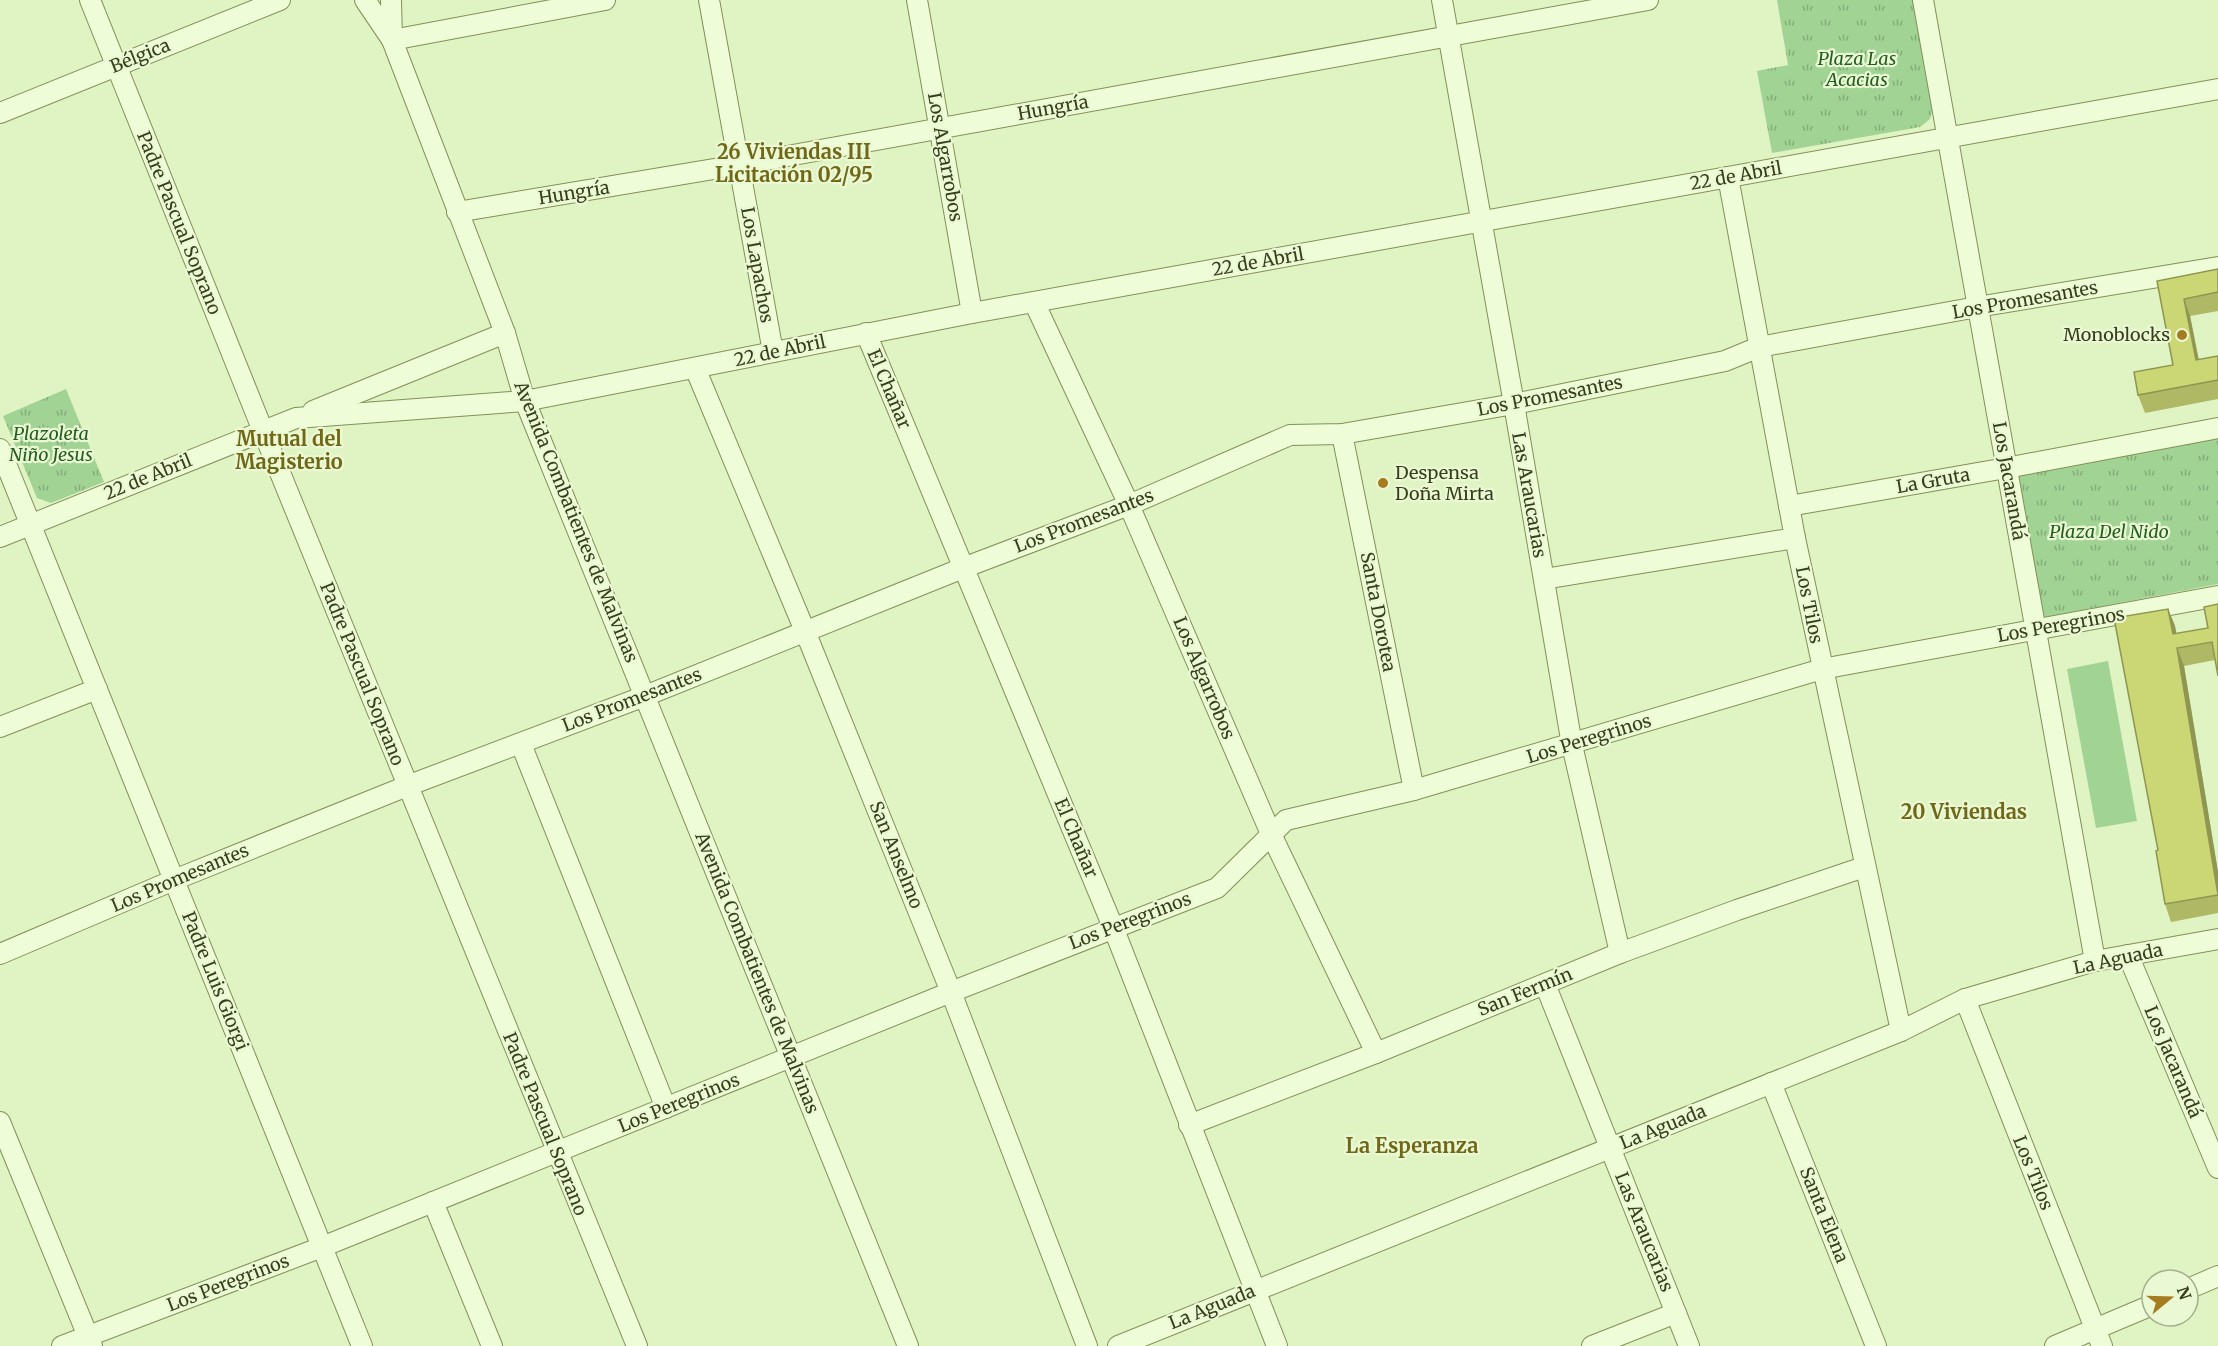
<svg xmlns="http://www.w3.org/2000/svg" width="2218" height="1346" viewBox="0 0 2218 1346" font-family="Merriweather,serif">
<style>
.green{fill:#a1d395}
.park{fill:url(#park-tufts)}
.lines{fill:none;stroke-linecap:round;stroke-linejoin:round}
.minor-casing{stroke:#839057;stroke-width:22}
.minor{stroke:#eefcd7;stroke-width:20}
.wall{fill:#afb864}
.shaded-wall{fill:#8e9651}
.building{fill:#cbd674;stroke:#8e9651;stroke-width:1.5}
.poi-dot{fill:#a67c20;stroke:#eaf9d4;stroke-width:2}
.labels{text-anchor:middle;stroke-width:4.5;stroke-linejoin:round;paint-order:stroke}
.street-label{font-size:18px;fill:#383e1d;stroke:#eaf9d4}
.park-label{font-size:18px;font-style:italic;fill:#245d21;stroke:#eaf9d4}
.poi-label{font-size:18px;fill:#383e1d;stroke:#eaf9d4;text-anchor:end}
.neighbourhood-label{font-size:20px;font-weight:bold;fill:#706817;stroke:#eaf9d4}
</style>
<defs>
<pattern id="park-tufts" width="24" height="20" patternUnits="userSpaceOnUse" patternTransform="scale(1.5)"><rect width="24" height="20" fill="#a1d395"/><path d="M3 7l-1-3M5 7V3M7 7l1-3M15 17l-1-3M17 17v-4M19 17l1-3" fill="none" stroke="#84ad79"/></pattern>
</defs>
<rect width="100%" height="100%" fill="#e0f3c3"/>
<path class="green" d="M2108,661L2137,821L2096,828L2067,669Z"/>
<g class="park">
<path d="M1777,0H1913L1933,108L1930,119L1920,127L1772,153L1757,71L1788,65Z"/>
<path d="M66,389L104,482L51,503L37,498L3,416Z"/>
<path d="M2218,437V584L2041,618L2014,476Z"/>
</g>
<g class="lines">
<defs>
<g id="minor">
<path d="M90,0L263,431L637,1346"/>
<path d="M365,0L392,40L505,333L525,401L908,1346"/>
<path d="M391,0L392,40"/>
<path d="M709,0L773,352"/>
<path d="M917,0L972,313"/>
<path d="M1442,0L1514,404L1572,745L1620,953"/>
<path d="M1923,0L2095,961"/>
<path d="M392,40L605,0"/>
<path d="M0,113L280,0"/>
<path d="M1728,177L1795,538L1901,1031"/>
<path d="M457,212L738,165L1648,0"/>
<path d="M1034,302L1129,505L1271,834L1376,1053"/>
<path d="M866,333L1113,927L1277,1346"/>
<path d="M695,368L805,631L951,992L1087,1346"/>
<path d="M313,411L505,333"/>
<path d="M1342,434L1414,790"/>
<path d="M0,449L362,1346"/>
<path d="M1789,506L2006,468L2218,428"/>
<path d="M0,537L296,418L525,401L972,313L2218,89"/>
<path d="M1544,579L1795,538"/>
<path d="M0,727L97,689"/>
<path d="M521,744L666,1108"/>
<path d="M0,954L174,880L407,786L645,696L963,568L1129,505L1290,435L1342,434L1514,404L1725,361L1759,347L1977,307L2218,267"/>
<path d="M2128,955L2218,1168"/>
<path d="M1545,984L1689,1346"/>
<path d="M1965,999L2102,1346"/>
<path d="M1771,1083L1876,1346"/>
<path d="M0,1122L92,1346"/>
<path d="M1189,1125L1376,1053L1620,953L1737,910L1864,867"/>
<path d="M433,1202L492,1346"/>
<path d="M2188,1289L2218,1276"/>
<path d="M62,1346L322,1247L951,992L1217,888L1286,820L1414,790L1822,669L2218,596"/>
<path d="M1118,1346L1901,1031L1965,999L2095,961L2218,939"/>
<path d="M1592,1346L1676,1313"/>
<path d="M2055,1346L2152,1305"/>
</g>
</defs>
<use href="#minor" class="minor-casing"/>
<use href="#minor" class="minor"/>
</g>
<g class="wall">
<path d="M2218,269V311L2190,316L2199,360L2218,356V399L2145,413L2138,395L2173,365L2157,281Z"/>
<path d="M2218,604L2215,660L2184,666L2218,872V913L2171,922L2165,904L2158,850L2168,609L2175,626L2176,634L2208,628Z"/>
</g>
<g class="shaded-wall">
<path d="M2184,299L2190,316L2202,378L2196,360Z"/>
<path d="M2168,609L2175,626L2179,648L2173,634Z"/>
<path d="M2177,648L2184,666L2218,872V893Z"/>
</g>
<g class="building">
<path d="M2218,269V292L2184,299L2196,360L2218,356V380L2138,395L2134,372L2173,365L2157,281Z"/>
<path d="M2218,604V676L2212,642L2177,648L2218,895L2165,904L2156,851L2158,850L2114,618L2168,609L2173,634L2208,628L2204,607Z"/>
</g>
<g class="poi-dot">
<circle cx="2182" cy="335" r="6"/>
<circle cx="1383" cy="483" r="6"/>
</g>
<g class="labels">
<g class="street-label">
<text transform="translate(140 56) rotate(-22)" y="6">Bélgica</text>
<text transform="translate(1053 108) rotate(-10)" y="6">Hungría</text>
<text transform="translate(945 157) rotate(80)" y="6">Los Algarrobos</text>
<text transform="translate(1736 176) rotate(-10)" y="6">22 de Abril</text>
<text transform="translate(574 193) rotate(-9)" y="6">Hungría</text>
<text transform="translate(179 223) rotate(68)" y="6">Padre Pascual Soprano</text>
<text transform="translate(1258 262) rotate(-10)" y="6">22 de Abril</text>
<text transform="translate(757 265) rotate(80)" y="6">Los Lapachos</text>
<text transform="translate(2025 300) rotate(-10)" y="6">Los Promesantes</text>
<text transform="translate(780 351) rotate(-12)" y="6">22 de Abril</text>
<text transform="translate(889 389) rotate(67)" y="6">El Chañar</text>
<text transform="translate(1550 396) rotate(-11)" y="6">Los Promesantes</text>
<text transform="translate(148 477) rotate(-22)" y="6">22 de Abril</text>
<text transform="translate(1933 481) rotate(-10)" y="6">La Gruta</text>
<text transform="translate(2009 481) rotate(80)" y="6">Los Jacarandá</text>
<text transform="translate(1529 495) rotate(80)" y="6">Las Araucarias</text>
<text transform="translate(1084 521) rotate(-21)" y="6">Los Promesantes</text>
<text transform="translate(576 522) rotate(68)" y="6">Avenida Combatientes de Malvinas</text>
<text transform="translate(1809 605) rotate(79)" y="6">Los Tilos</text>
<text transform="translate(1378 612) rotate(79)" y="6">Santa Dorotea</text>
<text transform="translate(2061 625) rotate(-10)" y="6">Los Peregrinos</text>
<text transform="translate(362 674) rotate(68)" y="6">Padre Pascual Soprano</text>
<text transform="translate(1204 678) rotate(67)" y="6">Los Algarrobos</text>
<text transform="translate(632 700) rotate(-21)" y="6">Los Promesantes</text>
<text transform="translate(1589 739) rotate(-17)" y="6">Los Peregrinos</text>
<text transform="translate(1076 838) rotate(67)" y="6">El Chañar</text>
<text transform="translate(896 855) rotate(68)" y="6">San Anselmo</text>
<text transform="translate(180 878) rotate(-23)" y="6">Los Promesantes</text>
<text transform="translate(1130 921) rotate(-21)" y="6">Los Peregrinos</text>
<text transform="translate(2118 959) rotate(-12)" y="6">La Aguada</text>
<text transform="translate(757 973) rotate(68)" y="6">Avenida Combatientes de Malvinas</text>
<text transform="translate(215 981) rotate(68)" y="6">Padre Luis Giorgi</text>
<text transform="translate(1525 992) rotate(-22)" y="6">San Fermín</text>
<text transform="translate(2173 1062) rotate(67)" y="6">Los Jacarandá</text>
<text transform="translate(679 1103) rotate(-22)" y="6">Los Peregrinos</text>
<text transform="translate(545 1124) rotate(68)" y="6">Padre Pascual Soprano</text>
<text transform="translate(1663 1127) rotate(-22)" y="6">La Aguada</text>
<text transform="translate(2033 1173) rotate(68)" y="6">Los Tilos</text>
<text transform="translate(1824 1215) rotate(68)" y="6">Santa Elena</text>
<text transform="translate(1644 1232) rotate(68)" y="6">Las Araucarias</text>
<text transform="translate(228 1283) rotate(-21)" y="6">Los Peregrinos</text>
<text transform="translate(1212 1307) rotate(-22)" y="6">La Aguada</text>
</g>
<g class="park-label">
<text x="1857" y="65">Plaza Las<tspan x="1857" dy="21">Acacias</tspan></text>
<text x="51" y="440">Plazoleta<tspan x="51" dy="21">Niño Jesus</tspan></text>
<text x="2109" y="538">Plaza Del Nido</text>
</g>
<g class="poi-label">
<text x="2170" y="341">Monoblocks</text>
<text x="1395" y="479" text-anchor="start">Despensa<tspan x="1395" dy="21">Doña Mirta</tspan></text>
</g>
<g class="neighbourhood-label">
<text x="794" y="159">26 Viviendas III<tspan x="794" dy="23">Licitación 02/95</tspan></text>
<text x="289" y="446">Mutual del<tspan x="289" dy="23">Magisterio</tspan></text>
<text x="1964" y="819">20 Viviendas</text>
<text x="1412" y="1153">La Esperanza</text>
</g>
</g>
<g transform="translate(2170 1298) rotate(71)"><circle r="28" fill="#eaf9d4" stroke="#a3ae8b" stroke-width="1.5"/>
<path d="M0-4.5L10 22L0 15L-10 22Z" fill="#a67c20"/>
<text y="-9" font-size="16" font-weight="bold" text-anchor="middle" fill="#383e1d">N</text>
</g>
</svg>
